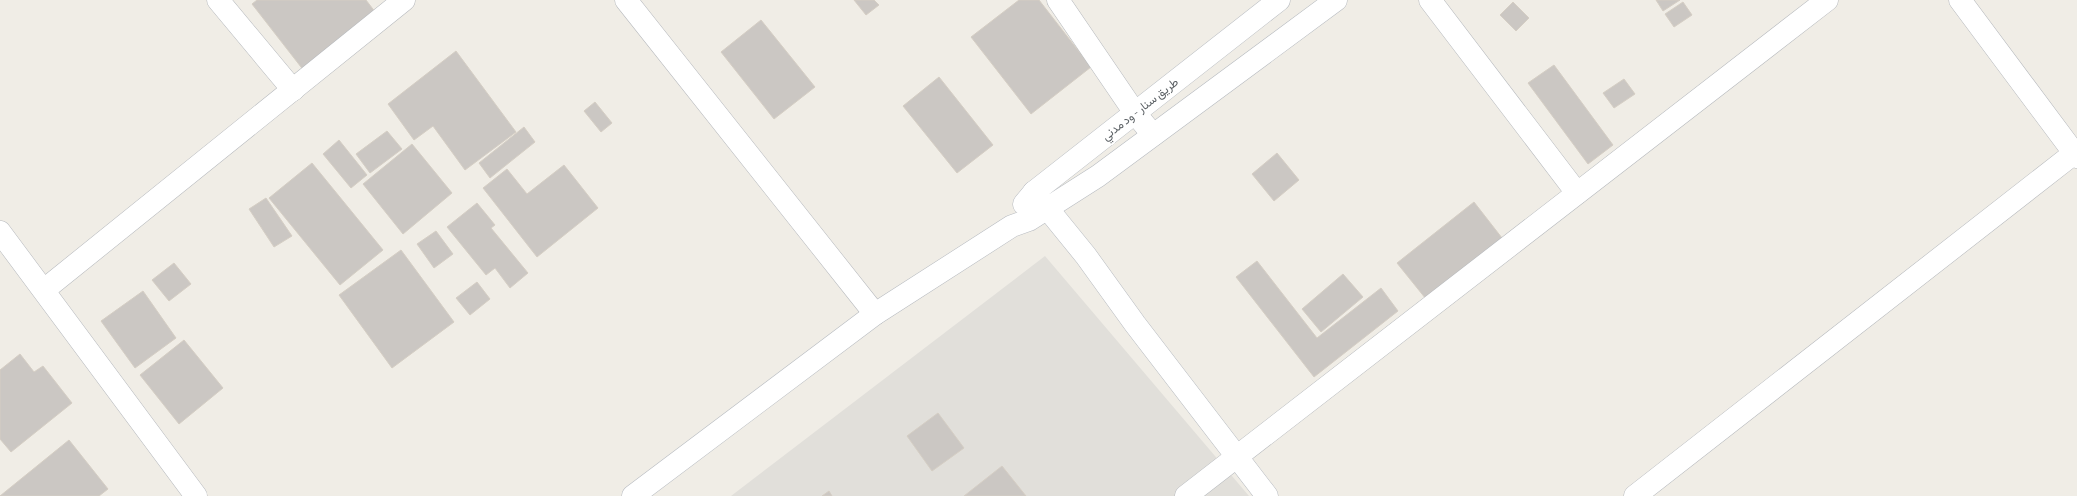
<svg xmlns="http://www.w3.org/2000/svg" width="2077" height="496" viewBox="0 0 2077 496" font-family="'Sofia Sans Condensed',Vazirmatn,sans-serif">
<style>
.industrial{fill:#e1dfda}
.building{fill:#cbc7c3;stroke:#d5cec4}
.lines{fill:none;stroke-linecap:round;stroke-linejoin:round}
.street-casing{stroke:#b6b9bd;stroke-width:23}
.secondary-casing{stroke:#b7bbc0;stroke-width:23}
.street{stroke:#fff;stroke-width:22}
.secondary{stroke:#fff;stroke-width:22}
.labels{text-anchor:middle;stroke-width:3.5;stroke-linejoin:round;paint-order:stroke}
.street-label{font-size:12px;fill:#5d6266;stroke:#fff}
</style>
<rect width="100%" height="100%" fill="#f0ede6"/>
<path class="industrial" d="M1045,256L1249,496H731Z"/>
<g class="building">
<path d="M257,0H366L379,17L308,76L252,4Z"/>
<path d="M854,0H874L879,5L866,15Z"/>
<path d="M1019,0H1039L1091,67L1031,114L971,37Z"/>
<path d="M1656,0H1680L1663,11Z"/>
<path d="M1513,2L1529,18L1516,31L1500,15Z"/>
<path d="M1683,2L1692,15L1674,27L1665,14Z"/>
<path d="M761,20L815,87L774,119L721,52Z"/>
<path d="M456,51L516,132L465,170L433,126L414,140L388,104Z"/>
<path d="M1554,65L1613,145L1588,164L1528,83Z"/>
<path d="M939,77L993,145L957,173L903,106Z"/>
<path d="M1624,79L1635,94L1614,108L1603,93Z"/>
<path d="M595,102L612,123L601,132L584,111Z"/>
<path d="M524,127L535,142L490,178L479,163Z"/>
<path d="M387,131L402,149L370,173L356,154Z"/>
<path d="M339,140L367,175L351,188L323,154Z"/>
<path d="M412,144L452,193L403,234L363,184Z"/>
<path d="M1277,153L1299,180L1274,201L1252,174Z"/>
<path d="M312,163L383,250L340,285L269,198Z"/>
<path d="M564,165L598,208L537,257L483,188L507,169L527,194Z"/>
<path d="M266,198L292,236L274,247L249,209Z"/>
<path d="M1474,202L1502,238L1426,299L1397,263Z"/>
<path d="M477,203L495,225L491,228L528,273L510,288L495,268L486,275L447,227Z"/>
<path d="M436,231L453,254L434,268L417,244Z"/>
<path d="M401,250L454,322L392,368L339,295Z"/>
<path d="M1257,261L1317,338L1381,288L1398,311L1314,377L1236,277Z"/>
<path d="M174,263L191,284L169,301L152,280Z"/>
<path d="M1343,274L1363,297L1321,332L1302,309Z"/>
<path d="M477,282L490,299L470,315L456,298Z"/>
<path d="M143,291L176,338L135,368L101,321Z"/>
<path d="M184,340L223,388L179,424L140,375Z"/>
<path d="M20,354L34,372L43,366L72,403L11,452L0,439V370Z"/>
<path d="M938,413L964,448L932,471L907,436Z"/>
<path d="M69,440L108,489L99,496H0Z"/>
<path d="M1002,466L1026,496H964Z"/>
<path d="M829,491L832,496H822Z"/>
</g>
<g class="lines">
<defs>
<g id="street">
<path d="M218,0L293,90"/>
<path d="M626,0L875,314"/>
<path d="M1058,0L1135,113L1153,135"/>
<path d="M1430,0L1577,193"/>
<path d="M1960,0L2077,157"/>
<path d="M0,232L196,496"/>
<path d="M44,290L404,0"/>
<path d="M1186,496L1827,0"/>
<path d="M1635,496L2077,151"/>
</g>
<g id="secondary">
<path d="M1034,192L1086,256L1135,324L1267,496"/>
<path d="M1024,204L1034,192L1279,0"/>
<path d="M633,496L875,314L1012,226L1029,220L1098,176L1336,0"/>
</g>
</defs>
<use href="#street" class="street-casing"/>
<use href="#secondary" class="secondary-casing"/>
<use href="#street" class="street"/>
<use href="#secondary" class="secondary"/>
</g>
<g class="labels">
<g class="street-label">
<text transform="translate(1140 109) rotate(-38)" y="4">طريق سنار - ود مدني</text>
</g>
</g>
</svg>
